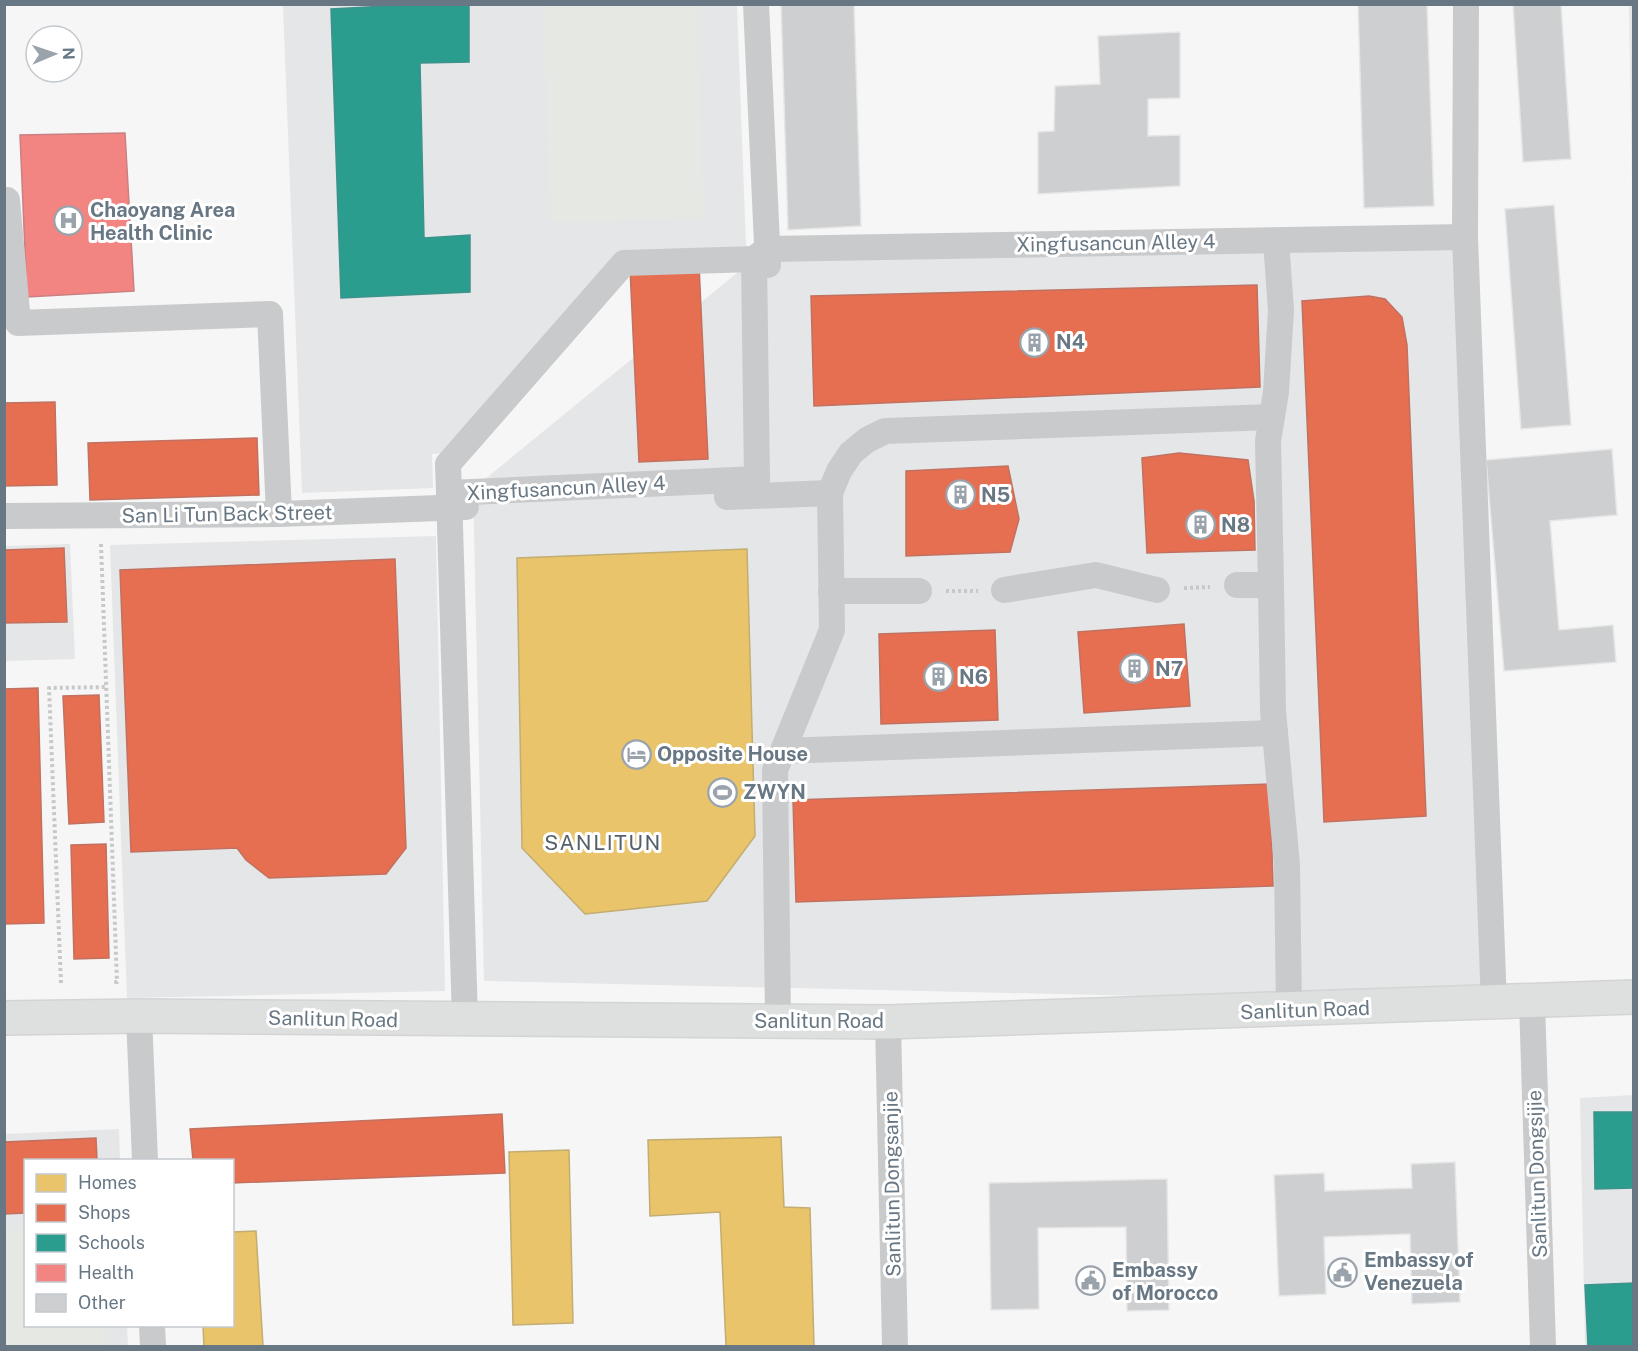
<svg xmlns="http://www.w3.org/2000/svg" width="1638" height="1351" viewBox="0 0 1638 1351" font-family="'Public Sans',sans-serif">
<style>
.built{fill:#e5e6e7}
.green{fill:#e5e8e3}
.homes{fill:#e9c46a;stroke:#c2ad72;stroke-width:1.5}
.shops{fill:#e76f51;stroke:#c17160;stroke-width:1.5}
.schools{fill:#2a9d8f;stroke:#3d928c;stroke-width:1.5}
.health{fill:#f28482;stroke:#c98083;stroke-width:1.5}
.building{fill:#cdcfd0;stroke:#e6e6e6;stroke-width:1.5}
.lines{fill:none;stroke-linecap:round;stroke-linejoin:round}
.secondary-casing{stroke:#d3d4d5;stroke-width:36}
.path{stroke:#c6c8c9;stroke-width:4;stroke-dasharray:3 3;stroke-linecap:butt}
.street{stroke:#c9cacb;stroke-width:26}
.secondary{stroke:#dedfdf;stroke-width:33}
.labels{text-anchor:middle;stroke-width:6;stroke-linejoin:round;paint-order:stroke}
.poi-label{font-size:20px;font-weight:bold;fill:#687784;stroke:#fff;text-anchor:start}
.street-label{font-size:20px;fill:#687784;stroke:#fff}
.neighbourhood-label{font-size:21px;letter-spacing:1.5px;fill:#566069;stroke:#fff}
</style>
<rect width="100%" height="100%" fill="#f6f6f6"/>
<g class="built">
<path d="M283,5H737L746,246L618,253L451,453L432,454L433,488L302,493Z"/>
<path d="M1629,5H1634L1633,248Z"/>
<path d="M1465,237L1494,1004L484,981L473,489L754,259Z"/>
<path d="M436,536L445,991L127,998L110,545Z"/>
<path d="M70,544L75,659L5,661L4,546Z"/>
<path d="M1633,1095V1346H1585L1580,1098Z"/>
<path d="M119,1129L120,1160H26V1326H127L128,1346H5L4,1134Z"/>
</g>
<g class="green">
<path d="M544,5H697L703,218L550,222Z"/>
<path d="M25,1230L26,1326H104L105,1346H5V1231Z"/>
</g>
<g class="homes">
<path d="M747,549L755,836L707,901L585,914L522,848L517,558Z"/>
<path d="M781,1137L784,1207L810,1208L814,1346H726L720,1212L650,1216L648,1140Z"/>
<path d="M569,1150L573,1323L513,1325L509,1152Z"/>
<path d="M256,1231L263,1346H204L203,1326H232V1232Z"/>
</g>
<g class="shops">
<path d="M699,265L708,459L639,462L630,268Z"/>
<path d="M1257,285L1260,387L814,406L811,296Z"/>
<path d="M1369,296L1385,299L1402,317L1407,345L1426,816L1324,822L1302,301Z"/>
<path d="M55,402L57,485L4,486V403Z"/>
<path d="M257,438L259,495L90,500L88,443Z"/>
<path d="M1179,453L1248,460L1254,501L1255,550L1147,553L1142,458Z"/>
<path d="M1008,466L1019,519L1010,552L906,556V471Z"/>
<path d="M64,548L67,622L4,623V550Z"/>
<path d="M395,559L406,848L386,874L269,878L246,860L237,848L131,852L120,570Z"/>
<path d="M1184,624L1190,706L1084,713L1078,632Z"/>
<path d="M995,630L998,720L881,724L879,634Z"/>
<path d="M38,688L44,923L4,924V689Z"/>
<path d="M99,695L104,822L69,824L63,696Z"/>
<path d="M1270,784L1273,886L796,902L793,800Z"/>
<path d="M106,844L109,958L74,959L71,845Z"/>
<path d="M502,1114L505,1173L232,1183V1160H193L190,1129Z"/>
<path d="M96,1138L97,1160H26V1213L4,1214V1142Z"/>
</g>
<g class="schools">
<path d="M424,4H469V62L420,63L424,238L470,235V292L341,298L331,9Z"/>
<path d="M1594,1112H1634V1188L1595,1189Z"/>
<path d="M1634,1283V1346H1588L1585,1285Z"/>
</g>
<path class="health" d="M125,133L134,291L27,297L20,135Z"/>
<g class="building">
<path d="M781,4H854L861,226L788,230Z"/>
<path d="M1358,4H1427L1434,206L1364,208Z"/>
<path d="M1513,4H1561L1571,159L1523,162Z"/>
<path d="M1180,32V98L1148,99V136L1180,135V186L1038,194V132L1054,131L1055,86L1100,84L1098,36Z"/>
<path d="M1554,205L1571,425L1521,429L1505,209Z"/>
<path d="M1612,449L1617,515L1550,521L1559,630L1613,625L1616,662L1504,671L1486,460Z"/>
<path d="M1455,1162L1460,1302L1412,1304L1410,1234L1324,1237L1326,1294L1279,1296L1274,1175L1324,1173L1325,1191L1412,1188L1411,1164Z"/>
<path d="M1167,1179L1169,1310L1127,1311L1126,1227L1038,1228L1039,1309L991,1310L989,1183Z"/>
</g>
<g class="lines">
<defs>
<path id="secondary" d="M4,1018L139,1016L888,1022L1634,997"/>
</defs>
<use href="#secondary" class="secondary-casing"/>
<g class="path">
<path d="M101,544L117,982H112"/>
<path d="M1184,588L1210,587"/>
<path d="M946,591H978"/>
<path d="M61,983L49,688L107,687"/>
</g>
<g class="street">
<path d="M756,4L768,265"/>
<path d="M1466,4L1465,237L1494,1004"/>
<path d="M4,200H7L18,323L270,314L279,514"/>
<path d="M1276,241L1281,310L1276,392L1268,441L1271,585L1273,711L1287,865L1289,1010"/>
<path d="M449,493L448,464L624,263L754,259"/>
<path d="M727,497L830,493"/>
<path d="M4,516L279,514L466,507"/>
<path d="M1237,585H1271"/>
<path d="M1004,590L1096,575L1157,590"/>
<path d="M831,591H919"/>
<path d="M783,751L1275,733"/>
<path d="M1532,1002L1543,1346"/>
<path d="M139,1016L145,1160"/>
<path d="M465,1020L449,493L757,479L754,259L767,249L1465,237"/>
<path d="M778,1021L775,770L832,630L830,493L839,471L851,453L867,440L885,431L1272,417"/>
<path d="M888,1022L895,1346"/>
<path d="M152,1326L153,1346"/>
</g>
<use href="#secondary" class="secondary"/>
</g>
<defs>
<symbol id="hospital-ring" viewBox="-11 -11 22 22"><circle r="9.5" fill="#fff" stroke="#9aa3ac" stroke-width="1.5"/><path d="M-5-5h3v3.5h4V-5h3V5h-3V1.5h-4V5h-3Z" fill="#9aa3ac"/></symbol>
<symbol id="building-ring" viewBox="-11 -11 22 22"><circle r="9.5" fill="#fff" stroke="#9aa3ac" stroke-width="1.5"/><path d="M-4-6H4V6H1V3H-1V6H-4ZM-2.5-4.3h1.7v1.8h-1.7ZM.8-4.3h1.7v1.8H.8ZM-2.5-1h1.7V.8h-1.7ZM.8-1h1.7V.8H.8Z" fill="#9aa3ac"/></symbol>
<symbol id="hotel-ring" viewBox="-11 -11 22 22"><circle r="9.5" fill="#fff" stroke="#9aa3ac" stroke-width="1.5"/><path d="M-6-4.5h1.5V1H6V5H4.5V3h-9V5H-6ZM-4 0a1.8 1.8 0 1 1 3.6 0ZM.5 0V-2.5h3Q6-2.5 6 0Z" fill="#9aa3ac"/></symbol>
<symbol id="stadium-ring" viewBox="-11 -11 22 22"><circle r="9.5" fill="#fff" stroke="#9aa3ac" stroke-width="1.5"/><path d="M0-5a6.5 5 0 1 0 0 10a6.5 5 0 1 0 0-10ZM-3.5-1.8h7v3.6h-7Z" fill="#9aa3ac"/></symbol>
<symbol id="civic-ring" viewBox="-11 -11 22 22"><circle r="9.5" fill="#fff" stroke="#9aa3ac" stroke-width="1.5"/><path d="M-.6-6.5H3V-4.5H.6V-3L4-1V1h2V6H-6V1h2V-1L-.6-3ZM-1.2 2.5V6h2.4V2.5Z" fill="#9aa3ac"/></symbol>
</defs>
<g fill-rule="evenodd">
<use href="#hospital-ring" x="52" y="204" width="33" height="33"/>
<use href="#building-ring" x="1018" y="326" width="33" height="33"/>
<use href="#building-ring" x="944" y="478" width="33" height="33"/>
<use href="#building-ring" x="1184" y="508" width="33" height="33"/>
<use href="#building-ring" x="1118" y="652" width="33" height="33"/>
<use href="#building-ring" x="922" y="660" width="33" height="33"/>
<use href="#hotel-ring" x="620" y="738" width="33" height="33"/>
<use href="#stadium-ring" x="706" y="776" width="33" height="33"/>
<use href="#civic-ring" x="1326" y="1256" width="33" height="33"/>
<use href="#civic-ring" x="1074" y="1264" width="33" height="33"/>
</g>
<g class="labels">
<g class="poi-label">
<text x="90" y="217">Chaoyang Area<tspan x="90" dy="23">Health Clinic</tspan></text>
<text x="1056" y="349">N4</text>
<text x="981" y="502">N5</text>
<text x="1221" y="532">N8</text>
<text x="1155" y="676">N7</text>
<text x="959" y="684">N6</text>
<text x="657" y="761">Opposite House</text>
<text x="743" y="799">ZWYN</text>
<text x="1364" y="1267">Embassy of<tspan x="1364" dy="23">Venezuela</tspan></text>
<text x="1112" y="1277">Embassy<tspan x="1112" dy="23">of Morocco</tspan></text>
</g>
<g class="street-label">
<text transform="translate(1116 243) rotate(-1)" y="7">Xingfusancun Alley 4</text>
<text transform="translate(566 488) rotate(-3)" y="7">Xingfusancun Alley 4</text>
<text transform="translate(227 514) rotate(-1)" y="7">San Li Tun Back Street</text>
<text transform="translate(1305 1010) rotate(-2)" y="7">Sanlitun Road</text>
<text transform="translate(333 1019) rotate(1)" y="7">Sanlitun Road</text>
<text x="819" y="1028">Sanlitun Road</text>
<text transform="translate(1537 1174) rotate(-92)" y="7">Sanlitun Dongsijie</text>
<text transform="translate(892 1184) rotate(-91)" y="7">Sanlitun Dongsanjie</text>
</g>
<g class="neighbourhood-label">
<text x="603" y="850">SANLITUN</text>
</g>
</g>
<rect width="1638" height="1351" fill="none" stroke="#687784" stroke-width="12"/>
<rect x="24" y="1159" width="210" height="168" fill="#ffffff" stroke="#c3c9ce" stroke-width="1.5"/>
<rect x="36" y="1174" width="30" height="18" fill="#e9c46a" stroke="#c3c9ce" stroke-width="1.5"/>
<text x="78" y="1189" font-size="18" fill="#687784">Homes</text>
<rect x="36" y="1204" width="30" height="18" fill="#e76f51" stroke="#c3c9ce" stroke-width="1.5"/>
<text x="78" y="1219" font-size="18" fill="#687784">Shops</text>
<rect x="36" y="1234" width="30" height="18" fill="#2a9d8f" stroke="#c3c9ce" stroke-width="1.5"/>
<text x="78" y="1249" font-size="18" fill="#687784">Schools</text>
<rect x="36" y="1264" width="30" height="18" fill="#f28482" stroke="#c3c9ce" stroke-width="1.5"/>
<text x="78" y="1279" font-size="18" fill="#687784">Health</text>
<rect x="36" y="1294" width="30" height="18" fill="#cdcfd0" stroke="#c3c9ce" stroke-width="1.5"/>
<text x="78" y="1309" font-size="18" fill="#687784">Other</text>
<g transform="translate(54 54) rotate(88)"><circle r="28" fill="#ffffff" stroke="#c3c9ce" stroke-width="1.5"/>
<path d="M0-4.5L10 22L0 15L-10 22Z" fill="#9aa3ac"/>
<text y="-9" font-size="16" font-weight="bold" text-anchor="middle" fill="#687784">N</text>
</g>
</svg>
